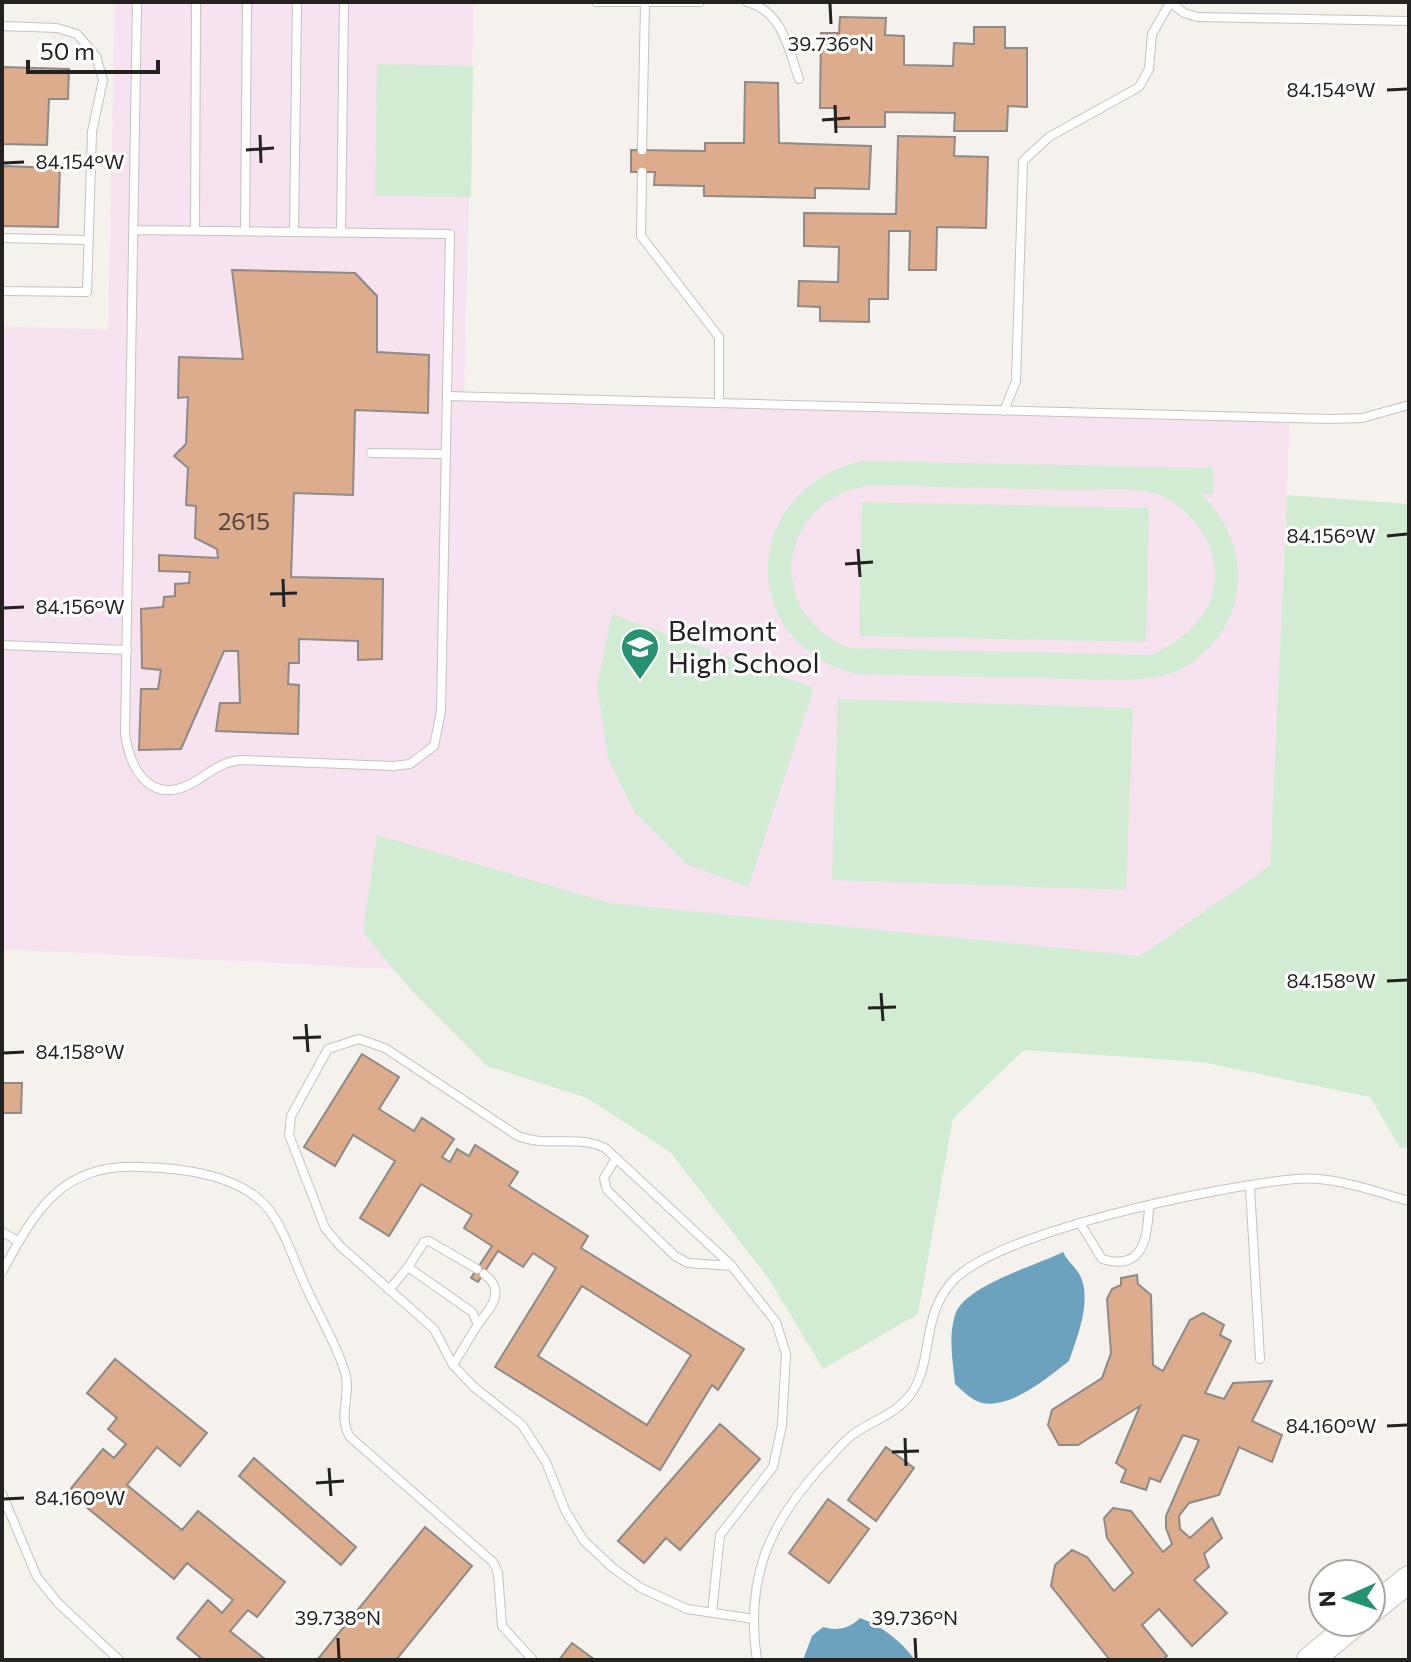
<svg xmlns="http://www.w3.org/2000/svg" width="1411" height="1662" viewBox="0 0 1411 1662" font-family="Commissioner,sans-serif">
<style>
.education{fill:#f7e2f0}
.green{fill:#d1ecd3;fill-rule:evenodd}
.water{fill:#6ca2be}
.building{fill:#dcac8d;stroke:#8e8a87;stroke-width:2;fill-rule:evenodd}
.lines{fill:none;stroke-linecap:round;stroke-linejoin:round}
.lane-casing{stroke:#c6c3bf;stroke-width:10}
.primary-casing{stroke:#c6c3bf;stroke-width:28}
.lane{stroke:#fff;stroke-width:8}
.primary{stroke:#fff;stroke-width:26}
.ticks{fill:none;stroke:#232221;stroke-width:3}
.labels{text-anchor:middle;stroke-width:6;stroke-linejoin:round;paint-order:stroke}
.number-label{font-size:24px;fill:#51443c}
.poi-label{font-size:28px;fill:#232221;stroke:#fff;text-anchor:start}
.ticks-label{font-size:20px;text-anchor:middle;fill:#232221;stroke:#fff;stroke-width:6;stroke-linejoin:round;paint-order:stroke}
</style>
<rect width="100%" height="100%" fill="#f5f2ee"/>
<path class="education" d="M115,2H474L464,397L1290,418L1270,866L1258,1013L2,949V326L108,330Z"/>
<g class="green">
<path d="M377,64L473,66L471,197L375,196Z"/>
<path d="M863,461L1213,468L1214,494H1201C1251,541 1252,619 1194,661C1173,677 1148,679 1123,680L856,674C734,643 741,487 863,461ZM875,485C938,487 1001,488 1065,490C1090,491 1119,487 1144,491C1181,496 1215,537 1215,573C1216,614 1185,638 1152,655L849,648C760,611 779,494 875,485Z"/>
<path d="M1287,495L1409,504V1148H1400L1370,1097L1202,1062L1024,1050L953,1118L918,1314L823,1369L769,1279L670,1152L587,1098L487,1066L410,989L363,932L377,835L610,903L1140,956L1270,866Z"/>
<path d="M862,502L1149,508L1146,642L859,636Z"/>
<path d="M612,614L814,688L748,887L686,864L635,813L608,758L597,686Z"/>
<path d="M838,699L1133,708L1126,890L832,880Z"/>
</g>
<g class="water">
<path d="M1063,1252C1067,1260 1073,1265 1078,1272C1094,1296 1077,1338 1069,1361C1047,1378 1011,1409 982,1403C971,1400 963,1391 955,1384C953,1362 948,1337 955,1315C965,1285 1036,1266 1063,1252Z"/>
<path d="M860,1618C882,1626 901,1641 915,1660H803L812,1636L823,1627C837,1631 849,1629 860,1618Z"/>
</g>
<g class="building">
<path d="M840,17L886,18L885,35L904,36V65L953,66L954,43L974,44V27H1005V48H1027V107L1008,106L1007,131H954L955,113L885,112V127H835L836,108H820L821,33H839Z"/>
<path d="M2,67L69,69L68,99H49L47,145L2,144Z"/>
<path d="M745,82L778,83L779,143L871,146L869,189L815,188V198L704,196V186L654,185L655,172H631V150L705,151V143H744Z"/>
<path d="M898,136L955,137L954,156L988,157L986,228L937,227L936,270H909L910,231H889L888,299H869V322L820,321V307L798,306L799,281L838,282L839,247L804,246V213L896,214Z"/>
<path d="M2,166L60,168L58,227L2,226Z"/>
<path d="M232,270L355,273L377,296V352L429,355L428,413L355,410L353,495L294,493L291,577L383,579L382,659L358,660V641L299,639V663H289L288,684L299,685L298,734L216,731L220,703H240L238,651H224L181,749L139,750L141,689H158L161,670L142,668L141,609L163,607L164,597L175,596V584L189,583L190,572L159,571V555L218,558L217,549L195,538L196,506L186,505L188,468L174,456L186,444L188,397L178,398L179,357L243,359Z"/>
<path d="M362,1054L399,1077L379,1109L414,1131L422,1118L454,1139L442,1157L450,1162L457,1149L469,1156L475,1145L518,1172L509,1186L588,1236L581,1248L744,1349L718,1390L712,1385L660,1470L495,1367L556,1268L533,1253L523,1267L498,1251L478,1282L471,1278L492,1246L464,1228L472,1215L421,1184L389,1236L360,1218L395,1161L353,1135L335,1166L304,1147ZM582,1286L691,1355L647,1425L538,1356Z"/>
<path d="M2,1083H22L21,1113H2Z"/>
<path d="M1137,1275L1138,1284L1151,1295L1153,1365L1163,1371L1190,1320L1203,1313L1224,1325L1220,1335L1231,1341L1205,1393L1224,1399L1233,1383L1272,1381L1252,1421L1282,1435L1272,1462L1239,1447L1219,1495L1189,1503L1179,1516L1180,1529L1190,1538L1212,1518L1222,1538L1204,1554L1209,1567L1194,1580L1227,1613L1192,1646L1159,1609L1142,1625L1167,1656L1163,1660H1110L1051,1586L1055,1565L1072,1550L1087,1557L1114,1591L1133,1573L1107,1538L1104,1518L1113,1508L1131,1511L1163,1552L1172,1544L1166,1528V1516L1199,1440L1183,1435L1160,1482L1150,1478L1146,1490L1121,1482L1126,1470L1116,1463L1140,1406L1078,1445H1059L1048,1425L1052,1410L1102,1378L1111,1353L1107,1299L1112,1289L1121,1285V1278Z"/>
<path d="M115,1359L207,1433L180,1466L157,1447L127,1485L182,1530L198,1511L285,1582L257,1617L248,1610L230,1631L266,1660H203L177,1638L208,1600L222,1613L233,1600L187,1563L174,1579L68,1492L103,1449L114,1458L126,1444L108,1429L117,1418L87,1393Z"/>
<path d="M720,1424L760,1459L680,1550L666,1538L644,1563L618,1541Z"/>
<path d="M886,1447L914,1468L876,1521L848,1500Z"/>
<path d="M254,1458L356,1547L341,1565L239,1476Z"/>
<path d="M828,1499L869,1529L829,1583L789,1553Z"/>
<path d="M425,1527L472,1566L396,1660H317Z"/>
<path d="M572,1643L595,1660H559Z"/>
</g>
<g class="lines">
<defs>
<g id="lane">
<path d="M596,2H700"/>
<path d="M747,2C783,12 788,48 799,79"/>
<path d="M1170,2L1184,13L1198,17L1409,21"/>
<path d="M2,26L57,28L77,34L96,56L103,80L92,132L87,292L2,291"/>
<path d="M642,150L645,4"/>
<path d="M642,172L641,236L719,337V403"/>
<path d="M133,230L450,234L441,711L434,746L410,764L393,766L241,760C221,762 212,771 196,781C153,807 131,773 125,734L137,2"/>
<path d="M195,231L196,2"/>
<path d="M245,231L247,2"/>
<path d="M294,232L297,2"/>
<path d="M341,232L344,2"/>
<path d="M2,238L88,240"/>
<path d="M447,396L1330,419L1362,418L1409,405"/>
<path d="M1004,411L1016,381L1023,161L1049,137L1139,87L1149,69L1152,34L1170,3"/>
<path d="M371,453L446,454"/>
<path d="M2,645L127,650"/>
<path d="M616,1158L604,1178L607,1190L675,1256L688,1263L732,1266"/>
<path d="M1250,1187L1260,1359"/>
<path d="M1080,1223L1102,1259C1144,1272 1148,1236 1149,1205"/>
<path d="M2,1232L18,1241"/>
<path d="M408,1267L424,1242L429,1241L477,1269"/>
<path d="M2,1272C36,1209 62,1163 141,1167C183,1168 243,1175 270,1211C286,1233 295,1264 307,1289C319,1315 336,1344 345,1372C352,1395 337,1415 350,1437L493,1562L498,1573L502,1626L533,1660"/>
<path d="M389,1290L408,1267L472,1312L478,1324L453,1365"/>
<path d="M478,1324C492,1307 506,1290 484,1274"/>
<path d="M2,1494L37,1577L58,1603L119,1660"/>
<path d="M712,1613L720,1535L773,1467L782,1425L786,1354L776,1322L730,1264L605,1148C575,1134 549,1148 518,1136L385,1048L359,1039L328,1049L291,1116L289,1135L325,1228L340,1246L434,1329L453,1365L474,1387L522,1425L546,1462L565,1510L584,1541L613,1568L641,1588L687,1609L754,1619"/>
<path d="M757,1660C745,1580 768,1525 821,1467C831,1457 840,1445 851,1436C870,1421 894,1416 910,1395C934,1364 920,1319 951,1283C995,1231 1225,1185 1296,1179C1334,1176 1373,1191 1409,1201"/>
</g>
<g id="primary">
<path d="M1371,1610L1409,1579"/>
<path d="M1310,1660L1356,1622"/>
</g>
</defs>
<use href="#lane" class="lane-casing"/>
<use href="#primary" class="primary-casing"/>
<use href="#lane" class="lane"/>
<use href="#primary" class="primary"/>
</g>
<path class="ticks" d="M830,4L831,24M1387,90L1407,89M835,105L836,133M822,120L850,118M260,135L261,163M246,150L274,148M4,163L24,162M1387,536L1407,534M858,549L860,577M845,564L873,562M283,579L284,607M270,594L297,593M4,608L24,607M1387,981L1407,980M881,993L883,1021M868,1008L896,1007M306,1024L308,1052M293,1038L321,1037M4,1053L24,1052M1387,1426L1407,1425M905,1438L906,1466M892,1452L919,1451M329,1468L331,1496M316,1483L344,1481M4,1499L24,1498M338,1638L339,1658M915,1638L916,1658"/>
<defs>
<symbol id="school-pin" viewBox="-11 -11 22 30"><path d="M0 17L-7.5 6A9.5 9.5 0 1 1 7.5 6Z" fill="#269271" stroke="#fff"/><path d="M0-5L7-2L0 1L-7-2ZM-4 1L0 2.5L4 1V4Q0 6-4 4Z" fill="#fff"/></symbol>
</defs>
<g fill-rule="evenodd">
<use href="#school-pin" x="618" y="625" width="44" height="60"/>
</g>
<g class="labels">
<g class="number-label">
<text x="244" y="530">2615</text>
</g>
<g class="poi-label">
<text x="668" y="641">Belmont<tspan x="668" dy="32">High School</tspan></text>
</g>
</g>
<g class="ticks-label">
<text x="831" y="51">39.736°N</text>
<text x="1331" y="97">84.154°W</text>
<text x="80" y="169">84.154°W</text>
<text x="1331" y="543">84.156°W</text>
<text x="80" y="614">84.156°W</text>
<text x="1331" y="988">84.158°W</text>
<text x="80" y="1059">84.158°W</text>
<text x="1331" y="1433">84.160°W</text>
<text x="80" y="1505">84.160°W</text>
<text x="338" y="1625">39.738°N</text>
<text x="915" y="1625">39.736°N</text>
</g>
<rect width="1411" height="1662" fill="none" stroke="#232221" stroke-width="8"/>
<g transform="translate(1347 1598) rotate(267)"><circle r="38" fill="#ffffff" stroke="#a7a7a6" stroke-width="2"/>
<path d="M0-6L14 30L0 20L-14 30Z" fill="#269271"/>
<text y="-12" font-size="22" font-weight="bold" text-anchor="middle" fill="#232221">N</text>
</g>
<path d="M28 60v12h130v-12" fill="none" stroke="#232221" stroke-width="4"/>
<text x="40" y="60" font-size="24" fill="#232221" stroke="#ffffff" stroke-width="6" paint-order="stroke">50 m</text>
</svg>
